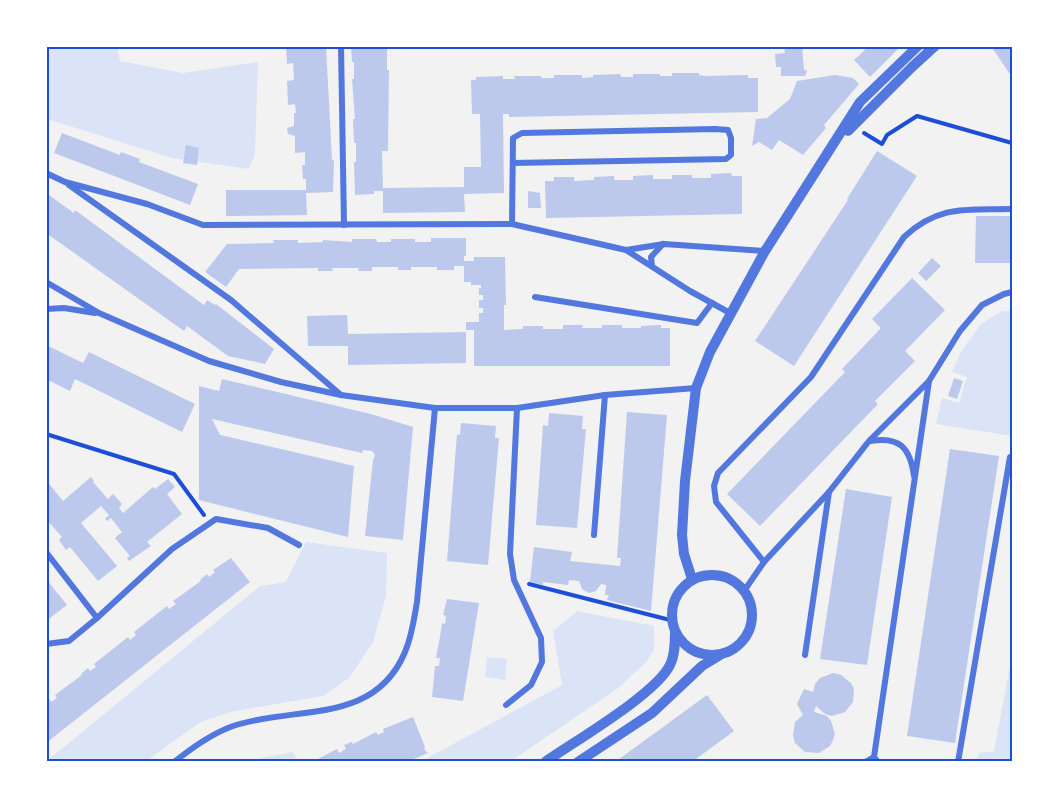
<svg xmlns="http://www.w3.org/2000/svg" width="1059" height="808" viewBox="0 0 1059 808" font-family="'Exo 2',sans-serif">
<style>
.green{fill:#dbe4f7}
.building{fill:#bdc9ec}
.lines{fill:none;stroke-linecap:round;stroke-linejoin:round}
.path{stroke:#1d4ed8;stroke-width:4}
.minor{stroke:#5277de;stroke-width:6}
.tertiary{stroke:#5277de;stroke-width:10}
.neatline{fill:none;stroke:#1d4ed8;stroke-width:2}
</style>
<rect width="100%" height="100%" fill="#f2f2f2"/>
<g class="green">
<path d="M47,47H117L120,61L183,73L258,62L255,154L249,169L172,158L47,119Z"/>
<path d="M1002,311H1012V436L936,424L942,398L959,403L967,377L952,372L962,350L981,324Z"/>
<path d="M306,542L387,553L386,596L373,642L349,678L323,696L230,712L201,722L146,761H47L260,586L286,582Z"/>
<path d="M577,611L654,626V650L646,662L617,689L511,761H422L562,685L553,631Z"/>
<path d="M1012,655V761H976L979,753L994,751Z"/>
<path d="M487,657L507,659L505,680L485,677Z"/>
<path d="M293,752L298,761H246L250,760Z"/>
</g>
<g class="building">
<path d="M286,46H326L332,160H334L333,192L306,193L307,215L226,216V190H306V179H303L302,165H305V152L295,153V136L288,134L287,128L294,126V113H296L295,104L288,105L287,81L294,80L293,63L287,64Z"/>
<path d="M351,46H387V70H389L388,151H382L383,188L464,187V167H481L480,114H472L471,80H476V77L503,76V79H515L514,76H541V78H554V75H582V78L593,77V75L620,74L621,77H633V74H660V76H672V73H699V75L706,76L748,75V78H758V112L509,117V114H503L504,193L464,194L465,212L383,213V191H374V194L355,195L354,162H356V143H354L353,119H355L352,79H354V62H352Z"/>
<path d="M784,46H802L804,70H807L805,76H781V67H776L775,54L785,53Z"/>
<path d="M869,46H901L870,77L854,60Z"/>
<path d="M996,46H1012V71L1009,73L993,49Z"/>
<path d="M835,75L853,78L859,84L824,125L826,128L803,155L779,140L772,150L759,142L752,146L756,119L767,118L790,99L797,81Z"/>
<path d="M62,133L120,155L121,152L140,159L139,162L198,184L190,205L54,153Z"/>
<path d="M186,145L199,148L197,165L183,163Z"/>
<path d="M877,151L917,176L794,366L755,341L848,200L847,199Z"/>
<path d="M731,173L732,176H742V214L546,218L545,181H554V177H574V181L594,180V177L614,176V180H633V176L653,175V179H672V175H692V178H711V174Z"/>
<path d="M528,191L540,193L541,208H528Z"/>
<path d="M46,193L74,213L75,210L204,305L207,300L215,305L216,304L274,349L265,364L228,356L187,326L184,331L46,233Z"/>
<path d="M976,216H1012V263H975Z"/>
<path d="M431,238H466V256H464V261H474V257H505L506,305H504V330L523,329V326H543V329H563V325H583L582,328H602V325H622V328H641V326L661,325V328H670V366H474V330H466V322H479V313H483V308H479V300H483V295H479V288H481V285H471V282H464V266H454V270H437V267H411V270H398V267H372V271H358L359,268H332L333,271H318V268L239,269L226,287L205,272L227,244L274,243L273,240H298V243L323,242V240L352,242V239H376L377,242H391V239H415V242H431Z"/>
<path d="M932,258L941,266L926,281L918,273Z"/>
<path d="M912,278L945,310L905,351L915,361L875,401L878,404L760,526L727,494L845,372L842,369L881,328L872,319Z"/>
<path d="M347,315L348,334L466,332V363L348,365V346H308L307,316Z"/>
<path d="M46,345L83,363L89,352L195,404L182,432L75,379L70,391L46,379Z"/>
<path d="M954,378L963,381L957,399L948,396Z"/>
<path d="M222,379L371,414L413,427L403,540L365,536L373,460L375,455L372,451L363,450L362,453L212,419L220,435L354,466L348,537L199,500V386L219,391Z"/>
<path d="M627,412L667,415L651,611L607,600L609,595H605L606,585L601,584L596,591L589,593L582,589L579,581L569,580L568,585L543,582V585L530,582L534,547L572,552L570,561L620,566L621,558H617Z"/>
<path d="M549,413L583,416L582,429H586L577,528L536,525L543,425L548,426Z"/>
<path d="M461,423L496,426L495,438H499L488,565L447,561L457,434L460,435Z"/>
<path d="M950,449L999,456L955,743L907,736Z"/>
<path d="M91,477L94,481L93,482L108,499L113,494L122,504L119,508L123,513L153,487L155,489L168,479L175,487L167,494L182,514L147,542L151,546L129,561L127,558L130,556L115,538L122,532L111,518L107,521L105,519L109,515L101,506L81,523L117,566L98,581L70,547L66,550L59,540L62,537L46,519V480L63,501Z"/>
<path d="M846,489L892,497L867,665L820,659Z"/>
<path d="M231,558L250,582L46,743V701L49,699L51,702L57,698L55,695L82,675L81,674L88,668L90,671L96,667L94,664L128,637L130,640L136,635L134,632L167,606L169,609L176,604L173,601L201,581L200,580L207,574L209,577L215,572L213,570Z"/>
<path d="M46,574L49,578L47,580L67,605L46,621Z"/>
<path d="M447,599L479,603L463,701L432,697L435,666H439L440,658H436L441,631L442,623L445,624L446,616L443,615Z"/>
<path d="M833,673L841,675L851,683L854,689L853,702L845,712L832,716L825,714L816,706L814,712L827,716L831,721L835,734L833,740L830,746L819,753L805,752L795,743L793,736L795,722L803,715L797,704L804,689L813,692L815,684L820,678Z"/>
<path d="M707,695L734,731L692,762H615Z"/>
<path d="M413,717L425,747L424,749L428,753L407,762H312L337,749L339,753L346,749L344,745L352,742L353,744L376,732L378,735L384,732L383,729Z"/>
</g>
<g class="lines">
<g class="path">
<path d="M864,133L882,144L887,135L917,116L1012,143"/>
<path d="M46,434L174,474L204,515"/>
<path d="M529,584L670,620"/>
</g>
<g class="minor">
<path d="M341,46L344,225"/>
<path d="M46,173L65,182L147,204L203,225L512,224L626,250L690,291L730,313"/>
<path d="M69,185L231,300L341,395"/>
<path d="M512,224L513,138L522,133L715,129L728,130L731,138V155L726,159L513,163"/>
<path d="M626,250L664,244L765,251"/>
<path d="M652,266L651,257L663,244"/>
<path d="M46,282L99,313L209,361L281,382L341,395L435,408H517L605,395L696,388"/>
<path d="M535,297L697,323L712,303"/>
<path d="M46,309L64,308L95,313"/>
<path d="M870,441C899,436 910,447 914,476"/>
<path d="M594,535L605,395"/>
<path d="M46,552L97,618"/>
<path d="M764,562L716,502L714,486L718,473L811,377L904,237C939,204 968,210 1012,209"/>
<path d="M744,591L764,562L829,492L869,441L929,381L960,331L982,305L1004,294L1012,292"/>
<path d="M46,644L69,641L97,618L172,549L216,519L268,528L299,545"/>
<path d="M805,655L829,492"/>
<path d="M506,705L531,685L542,662L541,638L514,580L510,554L517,408"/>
<path d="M174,762C192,748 211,734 233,726C295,705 374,726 405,652C412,636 414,619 417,602L435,408"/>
<path d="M865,762L874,757"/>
<path d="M878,762L874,757L929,381"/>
<path d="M958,762L1010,457"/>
</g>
<g class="tertiary">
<path d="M848,131L912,67L935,46"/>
<circle cx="712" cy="615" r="40"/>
<path d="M692,579L684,554L682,535L685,481L696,388L710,352L765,251L860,102L918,46"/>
<path d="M545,762C575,741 656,694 670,665C675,655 675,643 675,633"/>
<path d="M578,762L652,713L702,666L720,655"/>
</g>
</g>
<rect width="1059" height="808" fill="none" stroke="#ffffff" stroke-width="96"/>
<rect x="48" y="48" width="963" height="712" class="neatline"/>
</svg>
